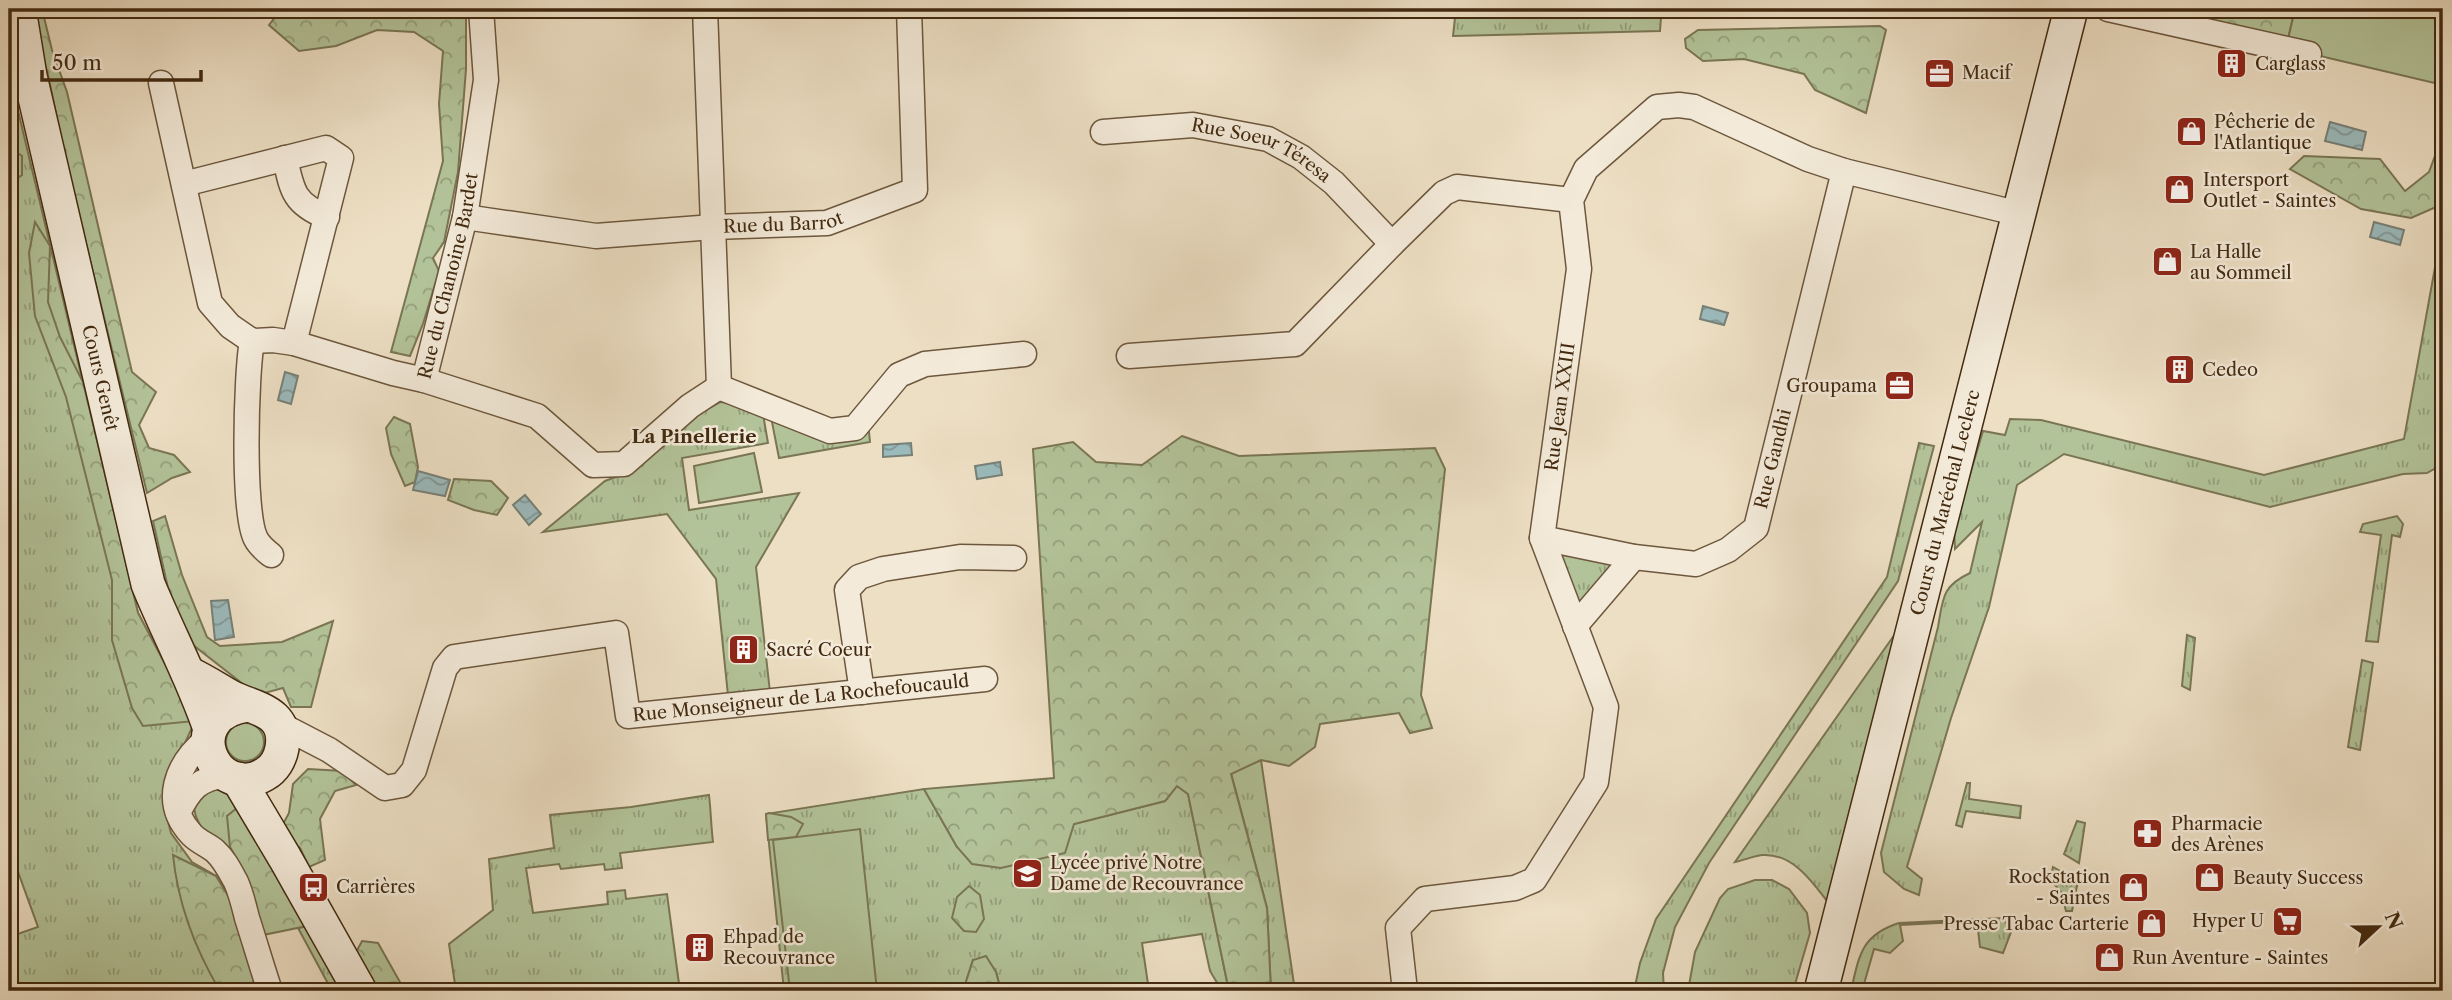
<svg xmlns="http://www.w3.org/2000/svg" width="2452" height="1000" viewBox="0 0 2452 1000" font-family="'Libre Caslon Text',serif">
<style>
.grass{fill:url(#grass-tufts);stroke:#7a7654;stroke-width:2}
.forest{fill:url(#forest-crowns);stroke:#7a7654;stroke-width:2}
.garden{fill:#b3c399;stroke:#7a7654;stroke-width:2}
.water{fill:url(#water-waves);stroke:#778077;stroke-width:2}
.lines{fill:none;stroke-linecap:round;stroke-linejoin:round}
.minor-casing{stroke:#6d573d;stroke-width:27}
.secondary-casing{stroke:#422a10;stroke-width:36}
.minor{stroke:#f3ead9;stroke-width:24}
.secondary{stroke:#f3ead9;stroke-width:33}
.labels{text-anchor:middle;stroke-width:5;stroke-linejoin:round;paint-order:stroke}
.poi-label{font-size:18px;fill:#422a10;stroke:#f3ead9;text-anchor:start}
.street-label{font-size:18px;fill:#422a10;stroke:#f3ead9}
.neighbourhood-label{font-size:19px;font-weight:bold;fill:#422a10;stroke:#f3ead9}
</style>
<defs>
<pattern id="grass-tufts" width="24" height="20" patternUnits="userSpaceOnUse" patternTransform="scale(1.75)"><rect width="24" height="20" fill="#b3c399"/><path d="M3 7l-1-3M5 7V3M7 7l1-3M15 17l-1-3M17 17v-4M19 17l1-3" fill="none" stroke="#939f7b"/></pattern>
<pattern id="forest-crowns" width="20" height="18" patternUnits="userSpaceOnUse" patternTransform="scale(1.75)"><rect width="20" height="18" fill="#b3c399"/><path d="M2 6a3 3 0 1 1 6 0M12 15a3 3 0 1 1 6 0" fill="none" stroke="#939f7b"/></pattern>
<pattern id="water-waves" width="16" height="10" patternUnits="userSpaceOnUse" patternTransform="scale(1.75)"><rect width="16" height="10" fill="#9bbabc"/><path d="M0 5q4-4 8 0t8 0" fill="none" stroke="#809797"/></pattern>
</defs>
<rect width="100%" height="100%" fill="#eddfc4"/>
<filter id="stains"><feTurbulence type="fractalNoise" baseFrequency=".00286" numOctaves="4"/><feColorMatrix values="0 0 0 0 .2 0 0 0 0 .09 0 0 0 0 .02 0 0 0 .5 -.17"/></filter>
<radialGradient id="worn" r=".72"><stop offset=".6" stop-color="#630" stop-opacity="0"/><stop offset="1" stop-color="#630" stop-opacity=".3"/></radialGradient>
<g class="grass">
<path d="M1456,9H1667L1661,17L1660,31L1453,36Z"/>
<path d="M9,73L138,613L195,721L175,765L165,810L171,833L192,862L216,876L249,991H9V937L38,927L9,847V139L11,137L9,128Z"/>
<path d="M2443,223V464L2427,473L2403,474L2270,507L2064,454L2017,485L1989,607L1951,718L1907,867L1922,879L1919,895L1904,889L1884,872L1881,853L1938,627C1943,598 1942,586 1970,573L1982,522L1955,549L1954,528L1983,431L2005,435L2010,419L2041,420L2264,475L2404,439Z"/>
<path d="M720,402L734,403L763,414L768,443L682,458L689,510L799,493L756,567L771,701L729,705L716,579L667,514L543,532L605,481L621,475L700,413Z"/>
<path d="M771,417L829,441L869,432L870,442L779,458Z"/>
<path d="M1919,443L1934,446L1898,581L1709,863L1675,927L1663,973L1664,991H1634L1640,963L1656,919L1887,577Z"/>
<path d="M2397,516L2403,524L2400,537L2392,535L2378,642L2366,641L2381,535L2360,532L2363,524Z"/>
<path d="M1558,552L1608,562L1612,567L1579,607Z"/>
<path d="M1895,634L1827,901C1811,880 1792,853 1762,855C1754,856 1744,860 1735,862Z"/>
<path d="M2187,635L2195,638L2190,690L2182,686Z"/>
<path d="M2362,660L2373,663L2360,750L2348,747Z"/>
<path d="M1261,760L1295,991H1271L1267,908L1231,773Z"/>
<path d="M1967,783H1970L1969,799L2021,806L2020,818L1966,811L1962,827L1956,825Z"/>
<path d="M218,786L240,798L238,861C218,844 192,829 194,801Z"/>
<path d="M1177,786L1188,794L1229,991H1222L1210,971L1202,934L1142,943L1149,991H1001L996,972L973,960L963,991H784L766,814L924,789L957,847L1074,824L1165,801Z"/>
<path d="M709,795C711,812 711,826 713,842L620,853L622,868L605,870L604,864L561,869L559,864L526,868L533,913L608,904L607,892L625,890L626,899L667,894L680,991H456L449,944L493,910L489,859L554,848L550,815L631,807Z"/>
<path d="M2077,821L2085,823L2079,863L2064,854Z"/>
<path d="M2053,867L2078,881L2072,911H2066L2061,892L2050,879Z"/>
<path d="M1755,880H1772L1789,889L1807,913L1810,933L1793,991H1688L1695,952L1720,898L1728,889Z"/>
<path d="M2003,918L2011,932L2003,953L1980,947L1977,921L1900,925L1903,941L1890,953L1874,949L1862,991H1851C1859,956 1861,935 1899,923Z"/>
<path d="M307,926L345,991H332L298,928Z"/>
</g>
<g class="forest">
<path d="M29,9H42L52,50L67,92L132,372L156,392L139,425L149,448L174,455L190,472L172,478L147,493L67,166L48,75Z"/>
<path d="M315,9H466V69L458,172L444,242L433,258L439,271L423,324L410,356L391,352L443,161L439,104L443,51L414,32L377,30L336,46L299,51L269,25L276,16Z"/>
<path d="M2110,9H2295L2286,48Z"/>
<path d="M1880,26L1886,30L1866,113L1815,90L1804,74L1744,59L1703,61L1686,48L1685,39L1698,30Z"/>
<path d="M2443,134V204L2411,218L2361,209L2290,169L2304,156L2380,159L2405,191L2429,172Z"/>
<path d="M13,150L22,156V175L9,184V153Z"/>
<path d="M35,222L50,246L48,302L60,337L83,382L138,613L195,721L143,726L132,708L112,640V580L66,397L35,316L29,253Z"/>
<path d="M394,417L410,424L418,467L415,482L405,486L391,454L386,428Z"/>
<path d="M1182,436L1239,456L1435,448L1445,469L1421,695L1432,728L1410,733L1399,713L1320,724L1315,747L1289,766L1261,760L1231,774L1267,908L1271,991H1229L1188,794L1177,786L1165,801L1074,824L1065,853L1001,868L972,864L957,847L924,789L1054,778L1033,449L1073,442L1096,462L1142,465Z"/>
<path d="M454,479L491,481L508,498L497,515L474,510L448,500Z"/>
<path d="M165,516L182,575L207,637L220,646L282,642L333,621L311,707H291L283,688L257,695L188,641L172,606L153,521Z"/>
<path d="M308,769L343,771L356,785L335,791L320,819L325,860L309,867L300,848L290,840L283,824L289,813L293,784Z"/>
<path d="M237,808L307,926L263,935L238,861L230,847L227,816Z"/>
<path d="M769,813L791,817L803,824L796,837L768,840L766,814Z"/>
<path d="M173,855L216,876L237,910L260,991H220C195,949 178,905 173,855Z"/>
<path d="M969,886L980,895L984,919L976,932L964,931L952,918L957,897Z"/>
<path d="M362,941L378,943L405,991H371L353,958Z"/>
<path d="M986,956L996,972L1001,991H963L973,960Z"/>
</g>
<g class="garden">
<path d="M2295,9H2443V85L2286,48Z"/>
<path d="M754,453L762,492L699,503L694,466Z"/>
<circle cx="245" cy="742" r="19"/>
<path d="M860,829L877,991H790L773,840Z"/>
</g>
<g class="water">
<path d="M2330,122L2366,132L2362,150L2325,141Z"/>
<path d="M2374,222L2404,230L2400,245L2370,237Z"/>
<path d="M1703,306L1728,313L1724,325L1700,319Z"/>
<path d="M285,372L298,376L291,404L278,400Z"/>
<path d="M911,443L912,455L883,457V445Z"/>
<path d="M1000,462L1002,475L977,479L975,466Z"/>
<path d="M418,471L450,480L445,496L413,490Z"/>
<path d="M525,495L541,514L529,525L513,505Z"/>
<path d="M228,600L234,637L215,640L211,601Z"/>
</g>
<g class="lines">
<defs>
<g id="minor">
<path d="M705,9L719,387"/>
<path d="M2108,9L2309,54"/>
<path d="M161,83L210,303L230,326L252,341L273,340L294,343L393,373L424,380L537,416L593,465L624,464L690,406L719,387"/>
<path id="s1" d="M1103,132L1193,125L1268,139L1301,157L1334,183L1392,244"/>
<path d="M285,158C292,191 294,204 327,217"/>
<path d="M184,184L326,148L341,158L294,343"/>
<path id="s2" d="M465,217L596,236L713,227L827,223L915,190L909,9"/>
<path d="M252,341C246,373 242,514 256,539C259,545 266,551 271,555"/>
<path d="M1129,356L1295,344L1392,244L1444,193L1457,187L1571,200"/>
<path id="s3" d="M424,380L465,217L486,80L481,9"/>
<path d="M719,387L830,431L855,428L899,375L925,364L1024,354"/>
<path id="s4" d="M1542,538L1634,557L1696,564L1728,550L1756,528L1844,171"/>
<path d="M1575,626L1634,557"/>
<path d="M862,692L847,590L859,577L883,569L960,557L1014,558"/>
<path id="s5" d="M277,723L329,750L385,788L402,785L414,770L445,668L454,657L616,633L628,716L985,679"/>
<path d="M208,738C176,764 161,802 192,835C199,842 208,845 215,851C224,859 230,871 236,882C241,893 244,906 247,918C255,943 262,967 270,991"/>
<path d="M178,813C190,789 198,779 226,775"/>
<path id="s6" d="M1405,991L1398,928L1425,899L1515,888L1534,880L1596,782L1606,707L1542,538L1579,269L1571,200L1586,169L1657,107L1679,105L1694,107L1808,159L1844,171L2020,214"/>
</g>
<g id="secondary">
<path id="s7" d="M19,9L30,76L148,584C168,633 193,679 210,729"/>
<path d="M188,673C203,680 217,689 231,697C255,709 288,711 282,748C280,759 274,769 265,774C215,804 175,715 248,705"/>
<path d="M238,779L285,858L360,991"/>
<path id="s8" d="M1821,991L2071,9"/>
</g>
</defs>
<use href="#minor" class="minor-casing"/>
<use href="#secondary" class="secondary-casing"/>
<use href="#minor" class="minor"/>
<use href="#secondary" class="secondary"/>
</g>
<defs>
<symbol id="building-square" viewBox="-11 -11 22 22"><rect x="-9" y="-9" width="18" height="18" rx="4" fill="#8f2418" stroke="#f3ead9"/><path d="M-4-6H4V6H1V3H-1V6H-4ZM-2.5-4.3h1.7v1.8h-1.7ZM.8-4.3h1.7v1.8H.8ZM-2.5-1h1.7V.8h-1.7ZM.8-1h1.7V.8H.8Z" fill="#fff"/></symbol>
<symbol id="office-square" viewBox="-11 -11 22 22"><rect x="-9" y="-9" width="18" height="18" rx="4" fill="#8f2418" stroke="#f3ead9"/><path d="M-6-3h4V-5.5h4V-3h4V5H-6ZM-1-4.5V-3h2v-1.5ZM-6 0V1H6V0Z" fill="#fff"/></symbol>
<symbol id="shop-square" viewBox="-11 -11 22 22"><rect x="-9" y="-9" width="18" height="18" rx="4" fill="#8f2418" stroke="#f3ead9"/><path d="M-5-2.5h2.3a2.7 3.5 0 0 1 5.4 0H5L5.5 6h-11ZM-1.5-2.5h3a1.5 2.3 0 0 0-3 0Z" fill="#fff"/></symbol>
<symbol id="pharmacy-square" viewBox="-11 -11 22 22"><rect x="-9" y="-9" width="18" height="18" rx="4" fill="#8f2418" stroke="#f3ead9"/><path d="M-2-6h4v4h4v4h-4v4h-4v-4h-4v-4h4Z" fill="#fff"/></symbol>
<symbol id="school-square" viewBox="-11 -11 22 22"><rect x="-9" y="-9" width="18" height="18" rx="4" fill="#8f2418" stroke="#f3ead9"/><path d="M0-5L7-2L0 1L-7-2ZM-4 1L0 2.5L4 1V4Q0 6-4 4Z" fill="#fff"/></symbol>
<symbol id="bus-square" viewBox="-11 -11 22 22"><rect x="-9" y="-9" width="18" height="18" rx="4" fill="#8f2418" stroke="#f3ead9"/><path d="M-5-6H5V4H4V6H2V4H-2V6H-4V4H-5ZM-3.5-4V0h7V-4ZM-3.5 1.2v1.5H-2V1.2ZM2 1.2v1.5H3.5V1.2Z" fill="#fff"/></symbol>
<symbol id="supermarket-square" viewBox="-11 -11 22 22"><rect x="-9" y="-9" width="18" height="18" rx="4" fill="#8f2418" stroke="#f3ead9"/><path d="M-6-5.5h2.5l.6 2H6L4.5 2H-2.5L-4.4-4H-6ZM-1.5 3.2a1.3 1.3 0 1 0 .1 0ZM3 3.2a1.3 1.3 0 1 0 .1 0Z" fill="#fff"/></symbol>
</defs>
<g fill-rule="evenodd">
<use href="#building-square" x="2214" y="46" width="35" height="35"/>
<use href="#office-square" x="1922" y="56" width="35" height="35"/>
<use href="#shop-square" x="2174" y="114" width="35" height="35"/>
<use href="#shop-square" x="2162" y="172" width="35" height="35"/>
<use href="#shop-square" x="2150" y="244" width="35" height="35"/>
<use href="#building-square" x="2162" y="352" width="35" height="35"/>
<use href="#office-square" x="1882" y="368" width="35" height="35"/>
<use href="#building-square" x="726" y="632" width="35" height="35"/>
<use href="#pharmacy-square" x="2130" y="816" width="35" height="35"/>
<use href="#school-square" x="1010" y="856" width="35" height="35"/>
<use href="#shop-square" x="2192" y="860" width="35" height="35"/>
<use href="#bus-square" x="296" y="870" width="35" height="35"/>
<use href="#shop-square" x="2116" y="870" width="35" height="35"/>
<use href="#supermarket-square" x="2270" y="904" width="35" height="35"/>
<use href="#shop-square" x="2134" y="906" width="35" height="35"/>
<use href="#building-square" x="682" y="930" width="35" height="35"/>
<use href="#shop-square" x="2092" y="940" width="35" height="35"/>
</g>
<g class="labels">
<g class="poi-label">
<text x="2255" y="70">Carglass</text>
<text x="1962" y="79">Macif</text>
<text x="2214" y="128">Pêcherie de<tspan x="2214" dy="21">l'Atlantique</tspan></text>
<text x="2203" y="186">Intersport<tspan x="2203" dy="21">Outlet - Saintes</tspan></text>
<text x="2190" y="258">La Halle<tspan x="2190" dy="21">au Sommeil</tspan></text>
<text x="2202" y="376">Cedeo</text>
<text x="1877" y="392" text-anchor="end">Groupama</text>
<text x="766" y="656">Sacré Coeur</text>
<text x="2171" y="830">Pharmacie<tspan x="2171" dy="21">des Arènes</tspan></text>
<text x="1050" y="869">Lycée privé Notre<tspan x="1050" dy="21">Dame de Recouvrance</tspan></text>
<text x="2110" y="883" text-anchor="end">Rockstation<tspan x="2110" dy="21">- Saintes</tspan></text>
<text x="2233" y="884">Beauty Success</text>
<text x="336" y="893">Carrières</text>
<text x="2264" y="927" text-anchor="end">Hyper U</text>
<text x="2129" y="930" text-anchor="end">Presse Tabac Carterie</text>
<text x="723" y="943">Ehpad de<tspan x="723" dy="21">Recouvrance</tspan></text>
<text x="2132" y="964">Run Aventure - Saintes</text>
</g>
<g class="street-label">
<text dy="6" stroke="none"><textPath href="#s1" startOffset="164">Rue Soeur Téresa</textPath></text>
<text dy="6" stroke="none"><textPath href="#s2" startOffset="320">Rue du Barrot</textPath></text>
<text dy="6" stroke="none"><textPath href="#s3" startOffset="107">Rue du Chanoine Bardet</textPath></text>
<text dy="6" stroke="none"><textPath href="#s7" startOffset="378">Cours Genêt</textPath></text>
<text dy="6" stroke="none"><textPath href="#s6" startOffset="719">Rue Jean XXIII</textPath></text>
<text dy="6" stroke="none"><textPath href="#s4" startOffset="298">Rue Gandhi</textPath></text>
<text dy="6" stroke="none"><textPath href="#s8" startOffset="504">Cours du Maréchal Leclerc</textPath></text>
<text dy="6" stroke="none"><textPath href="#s5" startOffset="705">Rue Monseigneur de La Rochefoucauld</textPath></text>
</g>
<g class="neighbourhood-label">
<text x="694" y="443">La Pinellerie</text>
</g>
</g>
<rect width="2452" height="1000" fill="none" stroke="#eddfc4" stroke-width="35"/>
<rect x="10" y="10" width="2431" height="979" fill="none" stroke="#422a10" stroke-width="3.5"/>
<rect x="18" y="18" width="2417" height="965" fill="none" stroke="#422a10" stroke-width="2"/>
<g transform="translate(2378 927) rotate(68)" stroke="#f3ead9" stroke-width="5" paint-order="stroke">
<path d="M0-5L12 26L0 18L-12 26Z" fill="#422a10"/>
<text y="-10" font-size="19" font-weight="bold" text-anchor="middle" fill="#422a10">N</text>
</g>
<path d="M42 70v10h159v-10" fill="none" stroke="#422a10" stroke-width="3.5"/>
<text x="52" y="70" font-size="21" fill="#422a10" stroke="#f3ead9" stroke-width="5" paint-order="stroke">50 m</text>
<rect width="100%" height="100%" filter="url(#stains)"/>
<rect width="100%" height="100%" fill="url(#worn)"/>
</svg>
